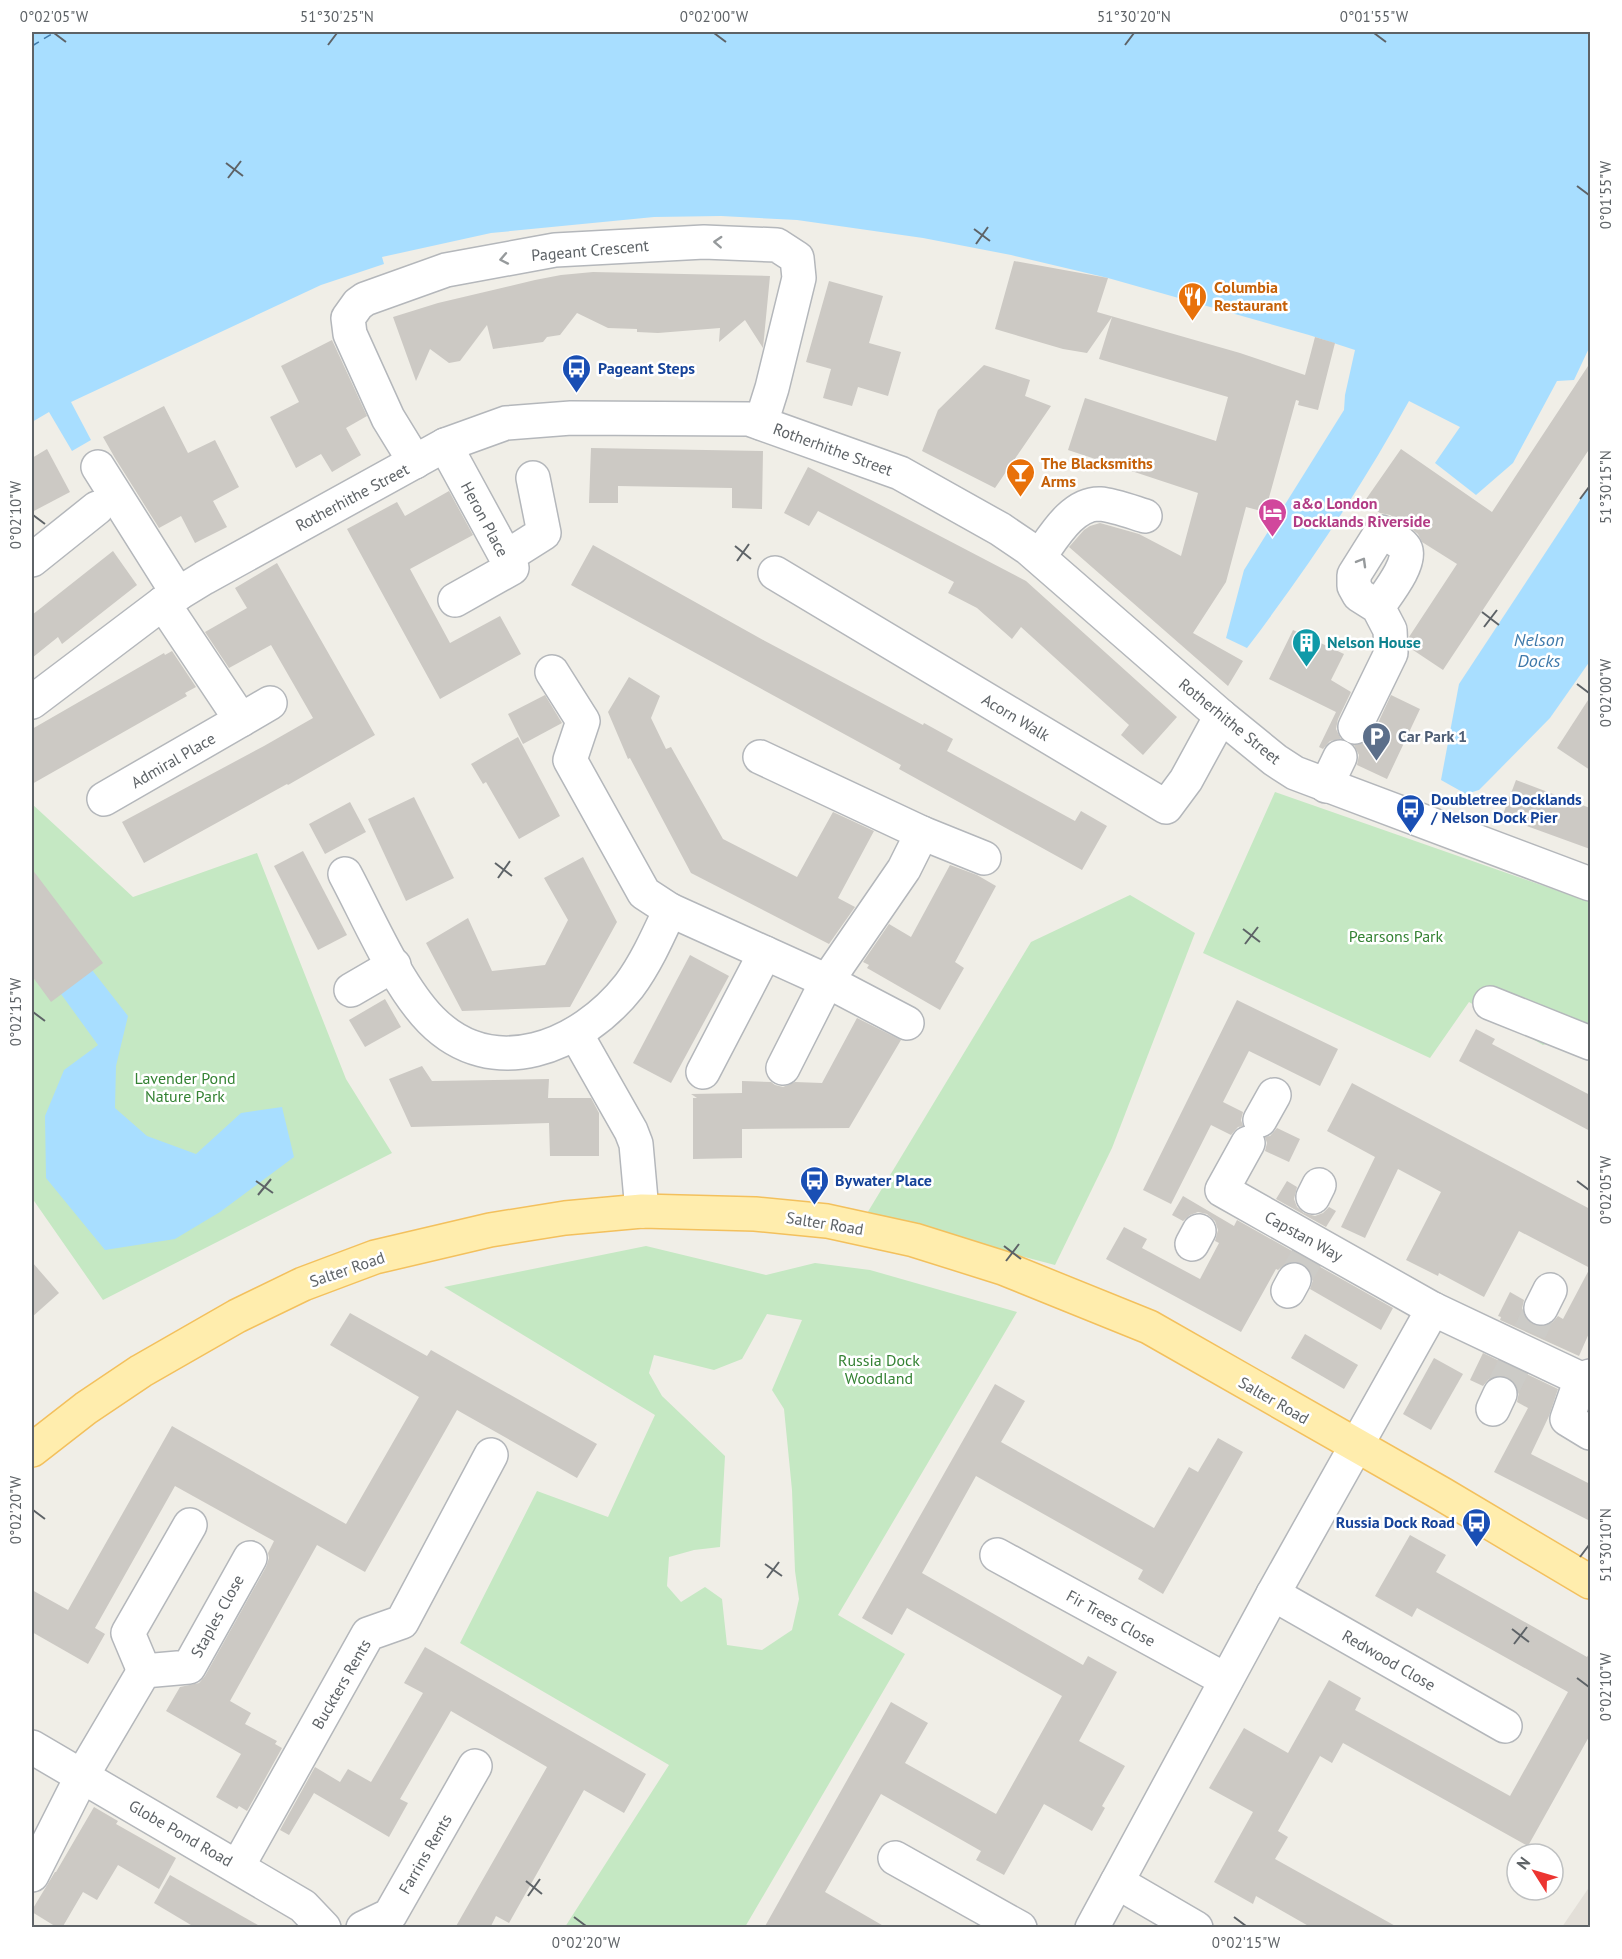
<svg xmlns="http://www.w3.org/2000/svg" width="1622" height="1959" viewBox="0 0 1622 1959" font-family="'PT Sans',sans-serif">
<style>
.education{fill:#e3dfd8}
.green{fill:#c5e8c3;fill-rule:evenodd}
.water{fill:#a8deff}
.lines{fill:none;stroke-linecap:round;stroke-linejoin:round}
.ferry{stroke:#3f7aab;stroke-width:1.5;stroke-dasharray:8 6;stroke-linecap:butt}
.building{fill:#ccc9c4}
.minor-tunnel{stroke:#cccbc7;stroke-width:33;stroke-dasharray:33 16;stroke-linecap:butt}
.minor-casing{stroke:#b4b7bb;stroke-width:36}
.major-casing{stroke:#f3c05d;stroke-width:36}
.minor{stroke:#fff;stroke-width:33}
.major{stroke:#ffedad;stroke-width:33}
.oneway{stroke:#969a9c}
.ticks{fill:none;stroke:#5e6367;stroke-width:2}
.labels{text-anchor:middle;stroke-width:5;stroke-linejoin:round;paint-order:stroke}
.street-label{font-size:16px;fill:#5e6367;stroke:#fff}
.food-label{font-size:16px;font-weight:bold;fill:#c56008;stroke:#fff;text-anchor:start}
.transit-label{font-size:16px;font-weight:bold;fill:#164399;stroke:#fff;text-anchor:start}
.hotel-label{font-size:16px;font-weight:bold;fill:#b23c85;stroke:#fff;text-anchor:start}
.culture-label{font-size:16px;font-weight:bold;fill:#0d838f;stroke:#fff;text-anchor:start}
.service-label{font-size:16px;font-weight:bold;fill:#4e5e75;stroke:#fff;text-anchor:start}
.park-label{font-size:16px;fill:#348233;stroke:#fff}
.water-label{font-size:18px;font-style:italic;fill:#3f7aab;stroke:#fff}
.neatline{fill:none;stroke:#5e6367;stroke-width:2}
.ticks-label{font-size:15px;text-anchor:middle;fill:#5e6367}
</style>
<rect width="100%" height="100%" fill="#f0eee7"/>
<path class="education" d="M1590,1886V1927H1562Z"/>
<g class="green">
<path d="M1275,792L1590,902V1030L1543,1045L1469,1002L1430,1058L1203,953Z"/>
<path d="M32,804L133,897L257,853L346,1079L392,1153L103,1300L32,1198Z"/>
<path d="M1130,895L1195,933L1112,1148L1055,1265L866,1215L1031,942Z"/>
<path d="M646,1246L766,1275L815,1263L870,1270L1017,1312L838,1615L905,1654L745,1927H565L669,1765L460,1643L537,1491L608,1517L655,1415L444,1287ZM767,1314L802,1320L772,1390L784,1409L792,1490L795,1571L799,1599L792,1630L762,1650L727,1645L722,1599L705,1587L681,1602L667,1586L669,1557L694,1550L720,1547L725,1456L662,1396L649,1373L654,1355L714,1370L742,1359Z"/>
</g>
<g class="water">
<path d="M32,32H1590V346L1574,380L1557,381L1513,463L1476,495L1435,463L1460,427L1409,401C1362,487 1306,570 1247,648L1226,638L1244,570L1344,410L1345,395L1355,350L1309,335L1108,278L1011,255L923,238L797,220L721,216L654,217L491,233L382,257L384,264L321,285L71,402L91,440L72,451L49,412L32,422Z"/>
<path d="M1590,485V661L1550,718L1487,782L1479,790L1466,794L1441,780L1459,684Z"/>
<path d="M92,970L128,1016L116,1066L115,1108L147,1136L196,1154L241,1113L282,1107L294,1157L220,1212L175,1239L105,1250L46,1178L45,1116L64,1070L98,1045L61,994Z"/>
</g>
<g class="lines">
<path class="ferry" d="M32,46L55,32"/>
</g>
<g class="building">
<path d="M1014,261L1108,278L1097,312L1240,353L1305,375L1315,337L1335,343L1318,410L1298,405L1299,401L1296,400L1265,512L1246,507L1226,582L1193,633L1243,661L1228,686L1069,547L1084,530L1090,526L1100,523L1139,534L1181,556L1198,493L1068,450L1085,398L1216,441L1228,397L1099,359L1112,317L1087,353L1063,349L995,329Z"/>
<path d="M593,272L770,276L763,348L745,320L719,342L720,328L658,333L637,332V329L608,328L577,313L560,335L547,337L543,342L493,349L487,325L460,361L449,363L430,349L416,381L393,317L438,303L535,280L561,275Z"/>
<path d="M829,281L883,296L869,343L901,352L888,396L858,387L852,406L823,398L831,369L806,362Z"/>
<path d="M332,340L367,416L346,428L361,455L332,472L321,454L296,468L270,417L299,402L281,366Z"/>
<path d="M1590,363V448L1443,670L1410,648L1409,637L1457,564L1422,542L1418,534L1408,526L1390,515L1380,513L1364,502L1401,449L1492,512Z"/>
<path d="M984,365L1030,380L1025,396L1051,406L995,488L922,451L938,410Z"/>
<path d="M164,406L188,453L215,440L239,487L213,501L227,527L195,543L181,516L159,528L115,458L103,437Z"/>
<path d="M591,448L763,451L762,509L732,508V488L618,486V503H589Z"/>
<path d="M47,449L70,492L32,512V458Z"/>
<path d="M808,467L1026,581L1177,717L1143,755L1121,735L1129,725L1021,627L1012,639L977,608L948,593L954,582L818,511L809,526L784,513Z"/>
<path d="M449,491L473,535L410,569L450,643L500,616L521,654L440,699L347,529L397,502L405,516Z"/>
<path d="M593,545L765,641L923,725L924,723L953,739L947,751L1075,821L1081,811L1107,826L1082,870L899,769L901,765L571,585Z"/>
<path d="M113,551L137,585L62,644L58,637L32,658V615Z"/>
<path d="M277,563L375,735L288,785L287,784L144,863L122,822L264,746L313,718L271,645L229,668L205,632L247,608L235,588Z"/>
<path d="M1293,630L1344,654L1331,680L1351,692L1338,719L1336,729L1341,739L1330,741L1323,749L1319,747L1336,712L1269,679Z"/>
<path d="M172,651L196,687L185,693L187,696L32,784V729L164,653L165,655Z"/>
<path d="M629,677L660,696L651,718L666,749L671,747L723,839L797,877L833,812L874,831L838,898L855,907L829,944L691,873L630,758L628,759L608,712Z"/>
<path d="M545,695L562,723L523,744L508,714Z"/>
<path d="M1391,695L1420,709L1387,779L1357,765L1359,755L1354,745L1365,743L1372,736Z"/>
<path d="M1590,697V770L1557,748Z"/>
<path d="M518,737L560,816L519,839L486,782L483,784L471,764Z"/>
<path d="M1516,780L1590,808V849L1502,817Z"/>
<path d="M414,797L454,878L406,901L368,819Z"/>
<path d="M350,802L366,832L325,854L309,824Z"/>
<path d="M303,851L347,935L318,950L274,866Z"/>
<path d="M583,857L617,922L570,1007L462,1011L426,943L468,918L492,971L545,965L568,920L544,878Z"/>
<path d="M950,865L977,875L996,886L955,962L964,968L940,1010L867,968L869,965L863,962L889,924L911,937Z"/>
<path d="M32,869L103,963L51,1002L32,976Z"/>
<path d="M690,955L729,976L671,1083L633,1063Z"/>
<path d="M385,999L401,1027L365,1047L349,1020Z"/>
<path d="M1237,1000L1338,1049L1320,1086L1249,1051L1223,1102L1243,1112L1241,1120L1243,1126L1238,1127L1231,1135L1211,1125L1171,1204L1143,1190Z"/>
<path d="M857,1018L901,1040L849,1128L742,1129V1158L693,1159V1098H697L691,1094L742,1093V1081L771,1082L775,1085L783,1087L795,1082L822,1083Z"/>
<path d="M1476,1029L1495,1039L1492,1044L1590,1095V1131L1459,1061Z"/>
<path d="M422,1066L432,1081L549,1079L548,1098H591L599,1113V1156H550L549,1123L411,1127L389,1079Z"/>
<path d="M1352,1083L1590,1209V1331L1579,1356L1500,1320L1501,1317L1498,1316L1510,1292L1524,1300L1522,1309L1525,1318L1533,1325L1542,1327L1551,1324L1558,1316L1563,1319L1590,1268L1519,1231L1484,1297L1439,1273L1438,1276L1406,1260L1441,1192L1398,1169L1365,1238L1341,1227L1375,1157L1327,1131Z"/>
<path d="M1277,1128L1300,1139L1289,1162L1265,1151L1267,1143L1265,1137L1270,1136Z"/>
<path d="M1287,1181L1297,1187L1294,1199L1297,1207L1304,1213L1315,1216L1323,1213L1329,1207L1336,1211L1326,1227L1276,1199Z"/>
<path d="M1183,1196L1234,1226L1237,1220L1393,1308L1381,1330L1310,1289L1313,1280L1310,1271L1302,1263L1293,1261L1285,1264L1278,1270L1276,1269L1241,1332L1106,1259L1124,1227L1147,1239L1142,1248L1200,1279L1219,1243L1215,1241L1218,1230L1215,1221L1207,1214L1198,1212L1190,1215L1183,1221L1172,1215Z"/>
<path d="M32,1262L59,1293L32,1317Z"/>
<path d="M350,1313L427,1356L431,1350L597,1444L577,1478L457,1410L365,1572L317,1545L230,1701L251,1713L245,1724L277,1741L275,1744L282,1748L247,1811L239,1806L237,1809L216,1797L241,1754L166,1711L180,1687L199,1683L205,1676L266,1567L269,1558L268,1553L274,1541L175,1486L95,1628L105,1634L88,1664L32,1632V1590L68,1610L172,1426L346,1524L419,1397L330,1345Z"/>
<path d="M1305,1334L1358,1365L1344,1389L1291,1358Z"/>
<path d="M1483,1353L1558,1389L1549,1416L1531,1454L1590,1484V1521L1494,1472L1528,1408L1517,1402L1519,1392L1515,1383L1508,1377L1498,1375L1489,1379L1483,1386L1470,1380Z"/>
<path d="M1434,1358L1463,1374L1431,1430L1403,1414Z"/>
<path d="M995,1384L1025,1401L1001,1442L1154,1528L1189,1467L1198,1472L1218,1438L1243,1452L1163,1594L1138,1579L1143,1570L976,1476L922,1573L1083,1665L1088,1656L1117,1672L1079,1741L1125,1766L1102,1806L1105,1808L1092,1831L1044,1804L1004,1875L976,1860L981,1851L881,1794L825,1892L887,1928H764L891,1702L928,1723L905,1763L996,1814L1062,1696L907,1608L892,1635L862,1618Z"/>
<path d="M1410,1535L1446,1555L1436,1572L1587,1657L1590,1652V1735L1528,1846L1343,1743L1332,1763L1320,1756L1278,1831L1288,1837L1275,1859L1399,1928H1312L1256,1896L1253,1904L1214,1882L1253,1812L1209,1788L1244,1728L1288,1753L1329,1680L1361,1698L1355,1710L1510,1796L1568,1692L1417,1608L1412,1617L1375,1596Z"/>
<path d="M425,1647L646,1774L624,1813L584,1790L509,1923L496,1916L490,1928H455L547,1767L451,1711L400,1799L408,1803L389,1837L314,1793L289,1835L280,1830L315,1767L340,1782L348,1769L371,1782L423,1693L404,1683Z"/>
<path d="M94,1807L118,1821L116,1824L176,1858L159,1889L118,1865L97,1900L83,1892L62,1928H58L32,1912V1910L55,1872H56Z"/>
<path d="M170,1875L263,1928H196L154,1903Z"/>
</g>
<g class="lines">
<g class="minor-tunnel">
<path d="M1294,1280L1308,1255"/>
<path d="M1530,1332L1541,1308"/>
<path d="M1500,1394L1514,1365"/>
</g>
<defs>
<g id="minor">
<path d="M445,445L512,568L455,600"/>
<path d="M415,462L388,418L350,334L348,318L358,304L365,299L446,270L555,250L704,242L777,245L797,258L799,278L772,388L761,423"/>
<path d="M98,467L178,594"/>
<path d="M506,557L544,533L533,478"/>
<path d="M1039,557C1053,538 1072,503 1100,504C1113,505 1132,512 1145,516"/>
<path d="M32,560L97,508"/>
<path d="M775,573L1166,807L1186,780L1221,716"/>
<path d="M32,702L163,603L204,578L445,445L506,423L571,418L749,419L900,473L1000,529L1028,548L1221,716L1275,760L1295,773L1590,884"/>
<path d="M241,720L270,703"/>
<path d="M1355,727L1391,653L1390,630L1378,607L1359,595L1354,586V575L1381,532C1388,536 1401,541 1405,548C1413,562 1386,595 1378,607"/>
<path d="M760,757L922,833L904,869L827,981L783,1068"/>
<path d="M1326,786L1340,757"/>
<path d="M104,799L241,720L163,603"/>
<path d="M922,833L984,858"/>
<path d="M345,874C369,919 397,985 431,1020C493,1083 581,1047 629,986C646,963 658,936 670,910L644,893L570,760L583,721L552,672"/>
<path d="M670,910L827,981L907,1023"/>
<path d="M351,990L394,965"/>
<path d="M1490,1003L1590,1043"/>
<path d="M576,1034L631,1131L636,1144L642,1211"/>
<path d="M703,1072L765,953"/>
<path d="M1260,1120L1274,1095"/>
<path d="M1248,1143L1222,1190L1433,1309L1581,1379L1590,1376"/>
<path d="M1313,1197L1319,1185"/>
<path d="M1192,1244L1199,1231"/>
<path d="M1288,1291L1294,1280"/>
<path d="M1541,1308L1550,1290"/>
<path d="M1581,1379L1567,1419L1590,1433"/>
<path d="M1493,1409L1500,1394"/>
<path d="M997,1555L1226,1680"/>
<path d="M1273,1594L1505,1726"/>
<path d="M144,1671L128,1633L190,1525"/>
<path d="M32,1747L303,1906L324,1928"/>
<path d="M895,1858L1020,1928"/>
<path d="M238,1866L368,1634L402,1622L491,1455"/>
<path d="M32,1875L82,1776L144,1671L189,1667L250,1558"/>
<path d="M1117,1882L1196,1928"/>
<path d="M363,1928L390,1915L475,1766"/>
<path d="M1092,1928L1273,1594L1433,1309"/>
</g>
<path id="major" d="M32,1450L86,1408L141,1371L237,1316L303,1284L375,1257L490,1230L565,1218L642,1211L755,1214L827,1221L914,1240L1003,1268L1149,1327L1442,1494L1590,1582"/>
</defs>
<use href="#minor" class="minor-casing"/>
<use href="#major" class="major-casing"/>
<use href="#minor" class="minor"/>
<use href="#major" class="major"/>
</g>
<defs><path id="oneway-chevron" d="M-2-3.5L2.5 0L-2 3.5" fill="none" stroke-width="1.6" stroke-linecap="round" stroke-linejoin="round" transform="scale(1.5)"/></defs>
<g class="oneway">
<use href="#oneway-chevron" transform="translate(718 242) rotate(-177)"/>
<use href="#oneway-chevron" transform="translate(504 259) rotate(169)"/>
<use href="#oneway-chevron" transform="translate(1362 562) rotate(-60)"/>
</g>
<path class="ticks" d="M54,33L66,42M714,33L726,42M1374,33L1386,42M328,45L337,33M1125,45L1134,33M226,163L243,176M228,178L241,161M1577,186L1589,195M974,229L990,241M976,244L988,227M1580,499L1589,487M33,515L45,524M735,546L751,559M737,561L749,544M1482,612L1499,625M1484,627L1497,610M1577,684L1589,693M495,863L512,876M498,878L510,861M1243,929L1260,942M1245,944L1258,927M33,1012L45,1021M256,1181L273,1193M1577,1181L1589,1190M258,1195L271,1179M1004,1246L1021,1259M1006,1261L1019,1244M33,1510L45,1519M1580,1557L1589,1545M765,1564L782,1576M767,1578L779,1562M1512,1629L1529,1642M1514,1644L1527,1627M1577,1678L1589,1687M526,1881L542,1894M528,1896L540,1879M574,1917L586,1926M1234,1917L1246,1926"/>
<defs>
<symbol id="restaurant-pin" viewBox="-11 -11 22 30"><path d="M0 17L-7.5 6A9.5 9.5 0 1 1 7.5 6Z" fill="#e8710a" stroke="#fff"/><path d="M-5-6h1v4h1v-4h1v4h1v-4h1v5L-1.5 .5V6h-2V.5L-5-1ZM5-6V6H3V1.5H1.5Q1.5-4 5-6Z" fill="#fff"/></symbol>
<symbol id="bus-pin" viewBox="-11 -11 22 30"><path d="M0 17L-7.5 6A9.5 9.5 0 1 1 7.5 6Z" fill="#1a4fb4" stroke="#fff"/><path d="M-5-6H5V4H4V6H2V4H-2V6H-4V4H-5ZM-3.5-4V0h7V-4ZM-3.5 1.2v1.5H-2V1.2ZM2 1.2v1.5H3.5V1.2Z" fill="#fff"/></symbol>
<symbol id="bar-pin" viewBox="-11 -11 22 30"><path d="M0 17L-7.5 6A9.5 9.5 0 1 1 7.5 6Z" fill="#e8710a" stroke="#fff"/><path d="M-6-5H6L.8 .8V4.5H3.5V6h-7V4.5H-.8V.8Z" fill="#fff"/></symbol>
<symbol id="hotel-pin" viewBox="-11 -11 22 30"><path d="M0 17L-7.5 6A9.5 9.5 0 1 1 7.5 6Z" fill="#d1479c" stroke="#fff"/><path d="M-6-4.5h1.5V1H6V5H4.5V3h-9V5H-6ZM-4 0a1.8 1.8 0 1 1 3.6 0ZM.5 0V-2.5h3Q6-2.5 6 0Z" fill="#fff"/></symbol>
<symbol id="building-pin" viewBox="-11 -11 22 30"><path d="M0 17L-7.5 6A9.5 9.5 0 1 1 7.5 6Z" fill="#0f9aa8" stroke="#fff"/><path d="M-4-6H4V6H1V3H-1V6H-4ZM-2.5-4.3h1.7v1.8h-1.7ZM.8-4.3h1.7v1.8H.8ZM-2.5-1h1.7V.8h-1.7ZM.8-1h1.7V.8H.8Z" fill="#fff"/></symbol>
<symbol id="parking-pin" viewBox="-11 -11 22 30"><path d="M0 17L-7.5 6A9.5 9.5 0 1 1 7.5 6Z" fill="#5c6f8a" stroke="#fff"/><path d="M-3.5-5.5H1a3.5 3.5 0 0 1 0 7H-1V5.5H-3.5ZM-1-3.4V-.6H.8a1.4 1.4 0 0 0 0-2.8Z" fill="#fff"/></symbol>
</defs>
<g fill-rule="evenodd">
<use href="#restaurant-pin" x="1176" y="280" width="33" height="45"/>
<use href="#bus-pin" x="560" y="352" width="33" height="45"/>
<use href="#bar-pin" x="1004" y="456" width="33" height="45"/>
<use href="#hotel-pin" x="1256" y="496" width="33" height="45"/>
<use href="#building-pin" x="1290" y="626" width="33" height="45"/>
<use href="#parking-pin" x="1360" y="720" width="33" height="45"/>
<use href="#bus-pin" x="1394" y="792" width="33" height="45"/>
<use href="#bus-pin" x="798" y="1164" width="33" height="45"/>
<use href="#bus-pin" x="1460" y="1506" width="33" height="45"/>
</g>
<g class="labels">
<g class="street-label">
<text transform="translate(590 250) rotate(-5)" y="6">Pageant Crescent</text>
<text transform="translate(833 449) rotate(20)" y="6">Rotherhithe Street</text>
<text transform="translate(352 497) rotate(-28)" y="6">Rotherhithe Street</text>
<text transform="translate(485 519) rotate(62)" y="6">Heron Place</text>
<text transform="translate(1016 717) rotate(31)" y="6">Acorn Walk</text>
<text transform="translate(1230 721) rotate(39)" y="6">Rotherhithe Street</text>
<text transform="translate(173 760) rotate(-30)" y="6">Admiral Place</text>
<text transform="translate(825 1223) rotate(9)" y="6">Salter Road</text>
<text transform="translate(1304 1236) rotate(29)" y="6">Capstan Way</text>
<text transform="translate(347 1269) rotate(-19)" y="6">Salter Road</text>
<text transform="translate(1274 1400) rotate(30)" y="6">Salter Road</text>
<text transform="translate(217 1616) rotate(-61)" y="6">Staples Close</text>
<text transform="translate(1111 1618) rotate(29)" y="6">Fir Trees Close</text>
<text transform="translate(1389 1660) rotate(30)" y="6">Redwood Close</text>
<text transform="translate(341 1684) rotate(-60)" y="6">Buckters Rents</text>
<text transform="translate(181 1833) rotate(30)" y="6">Globe Pond Road</text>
<text transform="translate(425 1854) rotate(-60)" y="6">Farrins Rents</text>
</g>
<g class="food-label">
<text x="1214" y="293">Columbia<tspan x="1214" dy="18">Restaurant</tspan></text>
<text x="1041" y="469">The Blacksmiths<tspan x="1041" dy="18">Arms</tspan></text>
</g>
<g class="transit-label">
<text x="598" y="374">Pageant Steps</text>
<text x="1431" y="805">Doubletree Docklands<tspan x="1431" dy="18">/ Nelson Dock Pier</tspan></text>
<text x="835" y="1186">Bywater Place</text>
<text x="1455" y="1528" text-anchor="end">Russia Dock Road</text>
</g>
<g class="hotel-label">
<text x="1293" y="509">a&amp;o London<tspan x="1293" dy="18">Docklands Riverside</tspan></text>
</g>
<g class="culture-label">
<text x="1327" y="648">Nelson House</text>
</g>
<g class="service-label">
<text x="1398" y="742">Car Park 1</text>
</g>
<g class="park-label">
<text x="1396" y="942">Pearsons Park</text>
<text x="185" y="1084">Lavender Pond<tspan x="185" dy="18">Nature Park</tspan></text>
<text x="879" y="1366">Russia Dock<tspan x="879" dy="18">Woodland</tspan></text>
</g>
<g class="water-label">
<text x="1539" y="646">Nelson<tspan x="1539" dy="21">Docks</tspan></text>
</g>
</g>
<rect width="1622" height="1959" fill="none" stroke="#ffffff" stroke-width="66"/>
<g transform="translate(1535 1872) rotate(307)"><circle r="28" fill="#ffffff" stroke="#bfc1c2" stroke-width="1.5"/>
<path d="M0-4.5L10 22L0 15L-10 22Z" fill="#ec3531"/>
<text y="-9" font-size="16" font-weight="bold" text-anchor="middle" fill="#5e6367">N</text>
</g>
<rect x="33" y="33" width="1556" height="1893" class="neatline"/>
<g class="ticks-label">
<text x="54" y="22">0°02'05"W</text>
<text x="337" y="22">51°30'25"N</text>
<text x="714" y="22">0°02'00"W</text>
<text x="1134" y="22">51°30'20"N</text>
<text x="1374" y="22">0°01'55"W</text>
<text transform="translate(1606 195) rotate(-90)" y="5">0°01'55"W</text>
<text transform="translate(1606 487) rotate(-90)" y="5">51°30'15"N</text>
<text transform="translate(16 515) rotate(-90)" y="5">0°02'10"W</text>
<text transform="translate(1606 693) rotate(-90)" y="5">0°02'00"W</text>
<text transform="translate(16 1012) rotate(-90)" y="5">0°02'15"W</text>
<text transform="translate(1606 1190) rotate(-90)" y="5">0°02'05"W</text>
<text transform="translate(16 1510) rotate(-90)" y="5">0°02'20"W</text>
<text transform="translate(1606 1545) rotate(-90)" y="5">51°30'10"N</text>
<text transform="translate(1606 1687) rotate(-90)" y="5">0°02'10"W</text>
<text x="586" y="1948">0°02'20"W</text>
<text x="1246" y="1948">0°02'15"W</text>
</g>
</svg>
